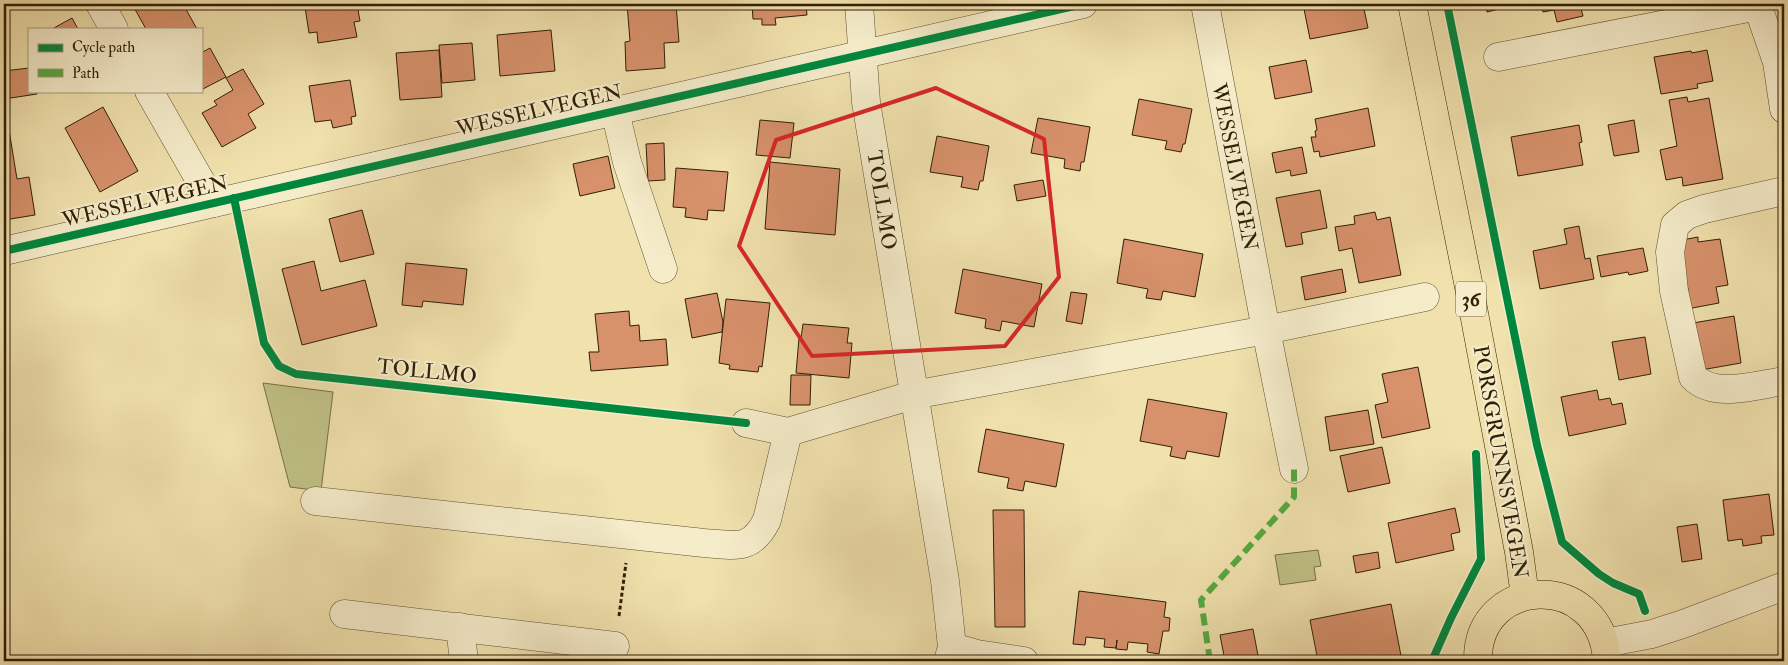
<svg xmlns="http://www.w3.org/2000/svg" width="1788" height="665" viewBox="0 0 1788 665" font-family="'IM FELL Double Pica',serif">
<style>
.green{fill:#c0c185;stroke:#787046}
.building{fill:#d7916b;stroke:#311f06}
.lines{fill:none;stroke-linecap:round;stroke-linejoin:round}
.minor-casing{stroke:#615030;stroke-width:29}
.highway-casing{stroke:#311f06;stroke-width:29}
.path{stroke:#311f06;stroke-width:3;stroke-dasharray:4 2.5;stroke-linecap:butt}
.minor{stroke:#f5ecca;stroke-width:28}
.highway{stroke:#f0e1ad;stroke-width:28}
.quiet{stroke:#54aa40;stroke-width:6;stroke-dasharray:12 6;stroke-linecap:butt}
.cycleway-casing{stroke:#f5ecca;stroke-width:11}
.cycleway{stroke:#00873e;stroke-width:8}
.marked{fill:none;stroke:#d62828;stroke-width:4;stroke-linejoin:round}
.labels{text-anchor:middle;stroke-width:4.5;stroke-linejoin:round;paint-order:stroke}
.shield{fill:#f5ecca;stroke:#6c5c41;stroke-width:1}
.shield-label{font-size:20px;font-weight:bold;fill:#311f06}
.street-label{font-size:21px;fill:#311f06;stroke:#f5ecca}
</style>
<rect width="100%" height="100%" fill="#f0e1ad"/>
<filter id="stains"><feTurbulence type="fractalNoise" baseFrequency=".004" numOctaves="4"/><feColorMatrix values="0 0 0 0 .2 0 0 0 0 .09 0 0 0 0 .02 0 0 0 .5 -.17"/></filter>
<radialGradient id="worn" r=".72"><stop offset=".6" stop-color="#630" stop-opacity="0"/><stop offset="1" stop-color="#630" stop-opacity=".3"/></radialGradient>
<g class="green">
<path d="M263,383L333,392L321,491L290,487Z"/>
<path d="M1318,550L1321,566L1314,567L1316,580L1280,585L1275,555Z"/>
</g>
<g class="building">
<path d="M132,4H183L197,29H146Z"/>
<path d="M312,4H357L360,21L354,22L357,37L318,43L317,32L309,33L305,7L313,5Z"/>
<path d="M490,4H510V7L490,8Z"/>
<path d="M627,4H676L679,42L664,43L665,68L626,71L625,42L630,41Z"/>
<path d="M752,4H806L807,15L775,18L776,25H762V19H753Z"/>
<path d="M1303,4H1363L1368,28L1310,39Z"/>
<path d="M1486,4H1519L1487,12Z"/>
<path d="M1541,4H1584L1580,5L1583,16L1557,22L1554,10L1543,12Z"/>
<path d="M72,18L78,29H52Z"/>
<path d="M551,30L555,71L500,76L497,35Z"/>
<path d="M4,31L7,50L4,51Z"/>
<path d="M472,43L475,80L442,83L439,45Z"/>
<path d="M210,48L226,77L201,90V53Z"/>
<path d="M439,50L442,97L400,100L396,53Z"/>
<path d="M1707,50L1713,81L1697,84L1698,88L1661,94L1654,57L1691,51L1692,53Z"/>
<path d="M1306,60L1312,92L1275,99L1269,67Z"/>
<path d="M29,68V91H37V94L4,99V71Z"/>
<path d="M243,69L264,104L248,114L256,128L222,147L202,113L217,105L214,101L233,90L226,78Z"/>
<path d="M350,80L356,116L351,117L352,124L333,128L331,120L315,122L309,86Z"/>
<path d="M1687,97L1688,102L1709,98L1723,179L1683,186L1682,177L1666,180L1660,150L1677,146L1669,100Z"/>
<path d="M1139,99L1192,109L1185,144H1183L1181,152L1165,149L1167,141L1132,135Z"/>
<path d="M103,107L138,171L100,192L65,128Z"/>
<path d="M1368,108L1375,146L1320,157L1319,151L1314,152L1311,137H1316L1315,131L1317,130L1315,119Z"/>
<path d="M1038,118L1090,127L1084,162H1081L1080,171L1064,168L1065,159L1031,153Z"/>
<path d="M760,120L794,123L790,158L756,155Z"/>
<path d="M1634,120L1639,152L1614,156L1608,125Z"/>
<path d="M1579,125L1582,142L1579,143L1583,165L1518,176L1511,137Z"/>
<path d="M9,130L17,179L29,177L35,215L4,220V131Z"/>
<path d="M937,136L989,146L983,181H980L978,190L961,187L963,177L930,172Z"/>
<path d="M664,143L665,180L648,181L646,144Z"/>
<path d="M1302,147L1307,173L1291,176L1290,170L1276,173L1272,153Z"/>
<path d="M608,156L615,188L580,196L573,164Z"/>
<path d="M770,162L840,169L835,235L765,229Z"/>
<path d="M676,168L728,172L724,211L708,210L707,220L685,217L686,208L673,207Z"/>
<path d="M1043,180L1046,196L1017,201L1014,185Z"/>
<path d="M1320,190L1327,228L1301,233L1303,244L1286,247L1276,198Z"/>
<path d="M362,210L374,254L340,262L329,219Z"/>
<path d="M1375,212L1377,220L1390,217L1401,275L1359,283L1352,248L1339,251L1335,227L1355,224L1354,216Z"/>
<path d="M1579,226L1585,259L1590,258L1594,279L1540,289L1533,251L1567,244L1564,229Z"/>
<path d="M1698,237V242L1720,239L1728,285L1716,287L1719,303L1687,309L1688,290L1680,245L1682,240Z"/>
<path d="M1124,239L1203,254L1195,297L1163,291L1161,300L1146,298L1148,289L1117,283Z"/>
<path d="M1643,248L1648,271L1629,275L1628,272L1601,277L1597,256Z"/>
<path d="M314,261L321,291L365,280L377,326L302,345L282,269Z"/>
<path d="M406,263L467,269L463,305L423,301L422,307L402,305Z"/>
<path d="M963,269L1042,284L1034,327L1002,321L1000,331L985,328L986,319L955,313Z"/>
<path d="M1342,269L1346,292L1305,300L1301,277Z"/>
<path d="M1071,292L1087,294L1082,324L1066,321Z"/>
<path d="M717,293L723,322L722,332L692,338L685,299Z"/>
<path d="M726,299L770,303L762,367L759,366L758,372L729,369L730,365L719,363Z"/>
<path d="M629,311L630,326L639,325L640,341L666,339L668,365L591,371L589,352H599L595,314Z"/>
<path d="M1734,316L1741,363L1701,370L1693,323Z"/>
<path d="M803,324L849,328L847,343H852L849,378L796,373L799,338H801Z"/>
<path d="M1645,337L1651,374L1619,380L1612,342Z"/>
<path d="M1418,367L1430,428L1382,438L1375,405L1388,402L1382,374Z"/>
<path d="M791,375H811L810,405H790Z"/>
<path d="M1597,390L1599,400L1610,398L1612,405L1622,403L1626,424L1569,436L1561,397Z"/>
<path d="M1148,399L1227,413L1219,457L1187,451L1185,459L1170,456L1172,447L1140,441Z"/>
<path d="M1368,410L1374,444L1330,451L1325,417Z"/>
<path d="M986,429L1064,444L1056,487L1025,481L1023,491L1007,488L1009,478L978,472Z"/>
<path d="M1382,447L1390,483L1348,492L1340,456Z"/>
<path d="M1769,494L1774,535L1761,536L1762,543L1743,546L1742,539L1728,541L1723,500Z"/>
<path d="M1455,508L1460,532L1451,534L1454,550L1396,563L1388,523Z"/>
<path d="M993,510H1024L1025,627H995Z"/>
<path d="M1697,524L1702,559L1682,562L1677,527Z"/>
<path d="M1378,552L1380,568L1356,573L1353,556Z"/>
<path d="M1079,591L1166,602L1164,617L1170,618L1169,631H1163L1159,654L1147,652L1148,644L1128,642L1127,650L1116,649L1117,640L1116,648L1104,647L1105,639L1086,637L1085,645L1073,644Z"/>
<path d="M1391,604L1402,661H1318L1310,620Z"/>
<path d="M1253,629L1259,661H1225L1220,635Z"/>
</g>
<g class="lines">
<defs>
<g id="minor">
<path d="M100,4L114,29"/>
<path d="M859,4L866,102L945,581L952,647L948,661"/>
<path d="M1205,4L1266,330L1294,469"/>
<path d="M1757,4L1777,62L1784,109"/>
<path d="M1498,57L1758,6"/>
<path d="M149,91L213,203"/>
<path d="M615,111L627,162L663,269"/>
<path d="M1784,191L1704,209L1687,215L1675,225L1670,252L1674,291L1693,377C1715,399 1756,385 1784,381"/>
<path d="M4,251L1083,4"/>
<path d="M746,423L788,432L913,395L1266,330L1425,297"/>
<path d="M315,501L704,543C735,545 751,552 767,520L788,432"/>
<path d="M344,614L615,646"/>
<path d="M460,627L464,661"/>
<path d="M1605,643L1652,634L1683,624L1784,586"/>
<path d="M952,647L977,654L1024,661"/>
</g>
<g id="highway">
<path d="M1412,4L1470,292L1519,552L1525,596"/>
<path d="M1478,661C1476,575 1602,570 1607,661"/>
</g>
</defs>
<use href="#minor" class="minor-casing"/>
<use href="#highway" class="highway-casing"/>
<path class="path" d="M619,616L626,563"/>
<use href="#minor" class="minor"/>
<use href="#highway" class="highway"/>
<path class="quiet" d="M1210,661L1201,600L1294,497V469"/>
<defs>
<g id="cycleway">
<path d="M1447,4L1537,445L1562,542L1599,574L1613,583L1639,594L1645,611"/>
<path d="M234,198L264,343L279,366L296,374L746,423"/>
<path d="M4,251L1083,4"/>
<path d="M1432,661L1451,618L1481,559L1476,454"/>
</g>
</defs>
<use href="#cycleway" class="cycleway-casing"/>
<use href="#cycleway" class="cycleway"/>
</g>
<path class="marked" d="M936,88L1044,139L1059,277L1005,346L812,356L739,246L776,140Z"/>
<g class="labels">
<rect class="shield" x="1456" y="281.5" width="30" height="35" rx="4"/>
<g class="shield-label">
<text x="1471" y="306">36</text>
</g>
<g class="street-label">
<text transform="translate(539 110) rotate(-13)" y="7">WESSELVEGEN</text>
<text transform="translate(1235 167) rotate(79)" y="7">WESSELVEGEN</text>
<text transform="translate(882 200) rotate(81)" y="7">TOLLMO</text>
<text transform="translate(145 201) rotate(-13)" y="7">WESSELVEGEN</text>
<text transform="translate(427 371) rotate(6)" y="7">TOLLMO</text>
<text transform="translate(1501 462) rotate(80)" y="7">PORSGRUNNSVEGEN</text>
</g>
</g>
<rect width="1788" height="665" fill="none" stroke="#f0e1ad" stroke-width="20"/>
<rect x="5" y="5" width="1778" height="655" fill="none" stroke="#311f06" stroke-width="2.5"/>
<rect x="10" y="10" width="1768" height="645" fill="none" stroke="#311f06"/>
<rect x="28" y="28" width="175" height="65" fill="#f5ecca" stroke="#a79a7c"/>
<rect x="38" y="44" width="25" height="8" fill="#00873e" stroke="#a79a7c"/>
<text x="72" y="52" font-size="15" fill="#311f06">Cycle path</text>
<rect x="38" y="69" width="25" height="8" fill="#54aa40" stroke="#a79a7c"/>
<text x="72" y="78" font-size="15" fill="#311f06">Path</text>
<rect width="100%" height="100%" filter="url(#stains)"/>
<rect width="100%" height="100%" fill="url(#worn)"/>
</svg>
